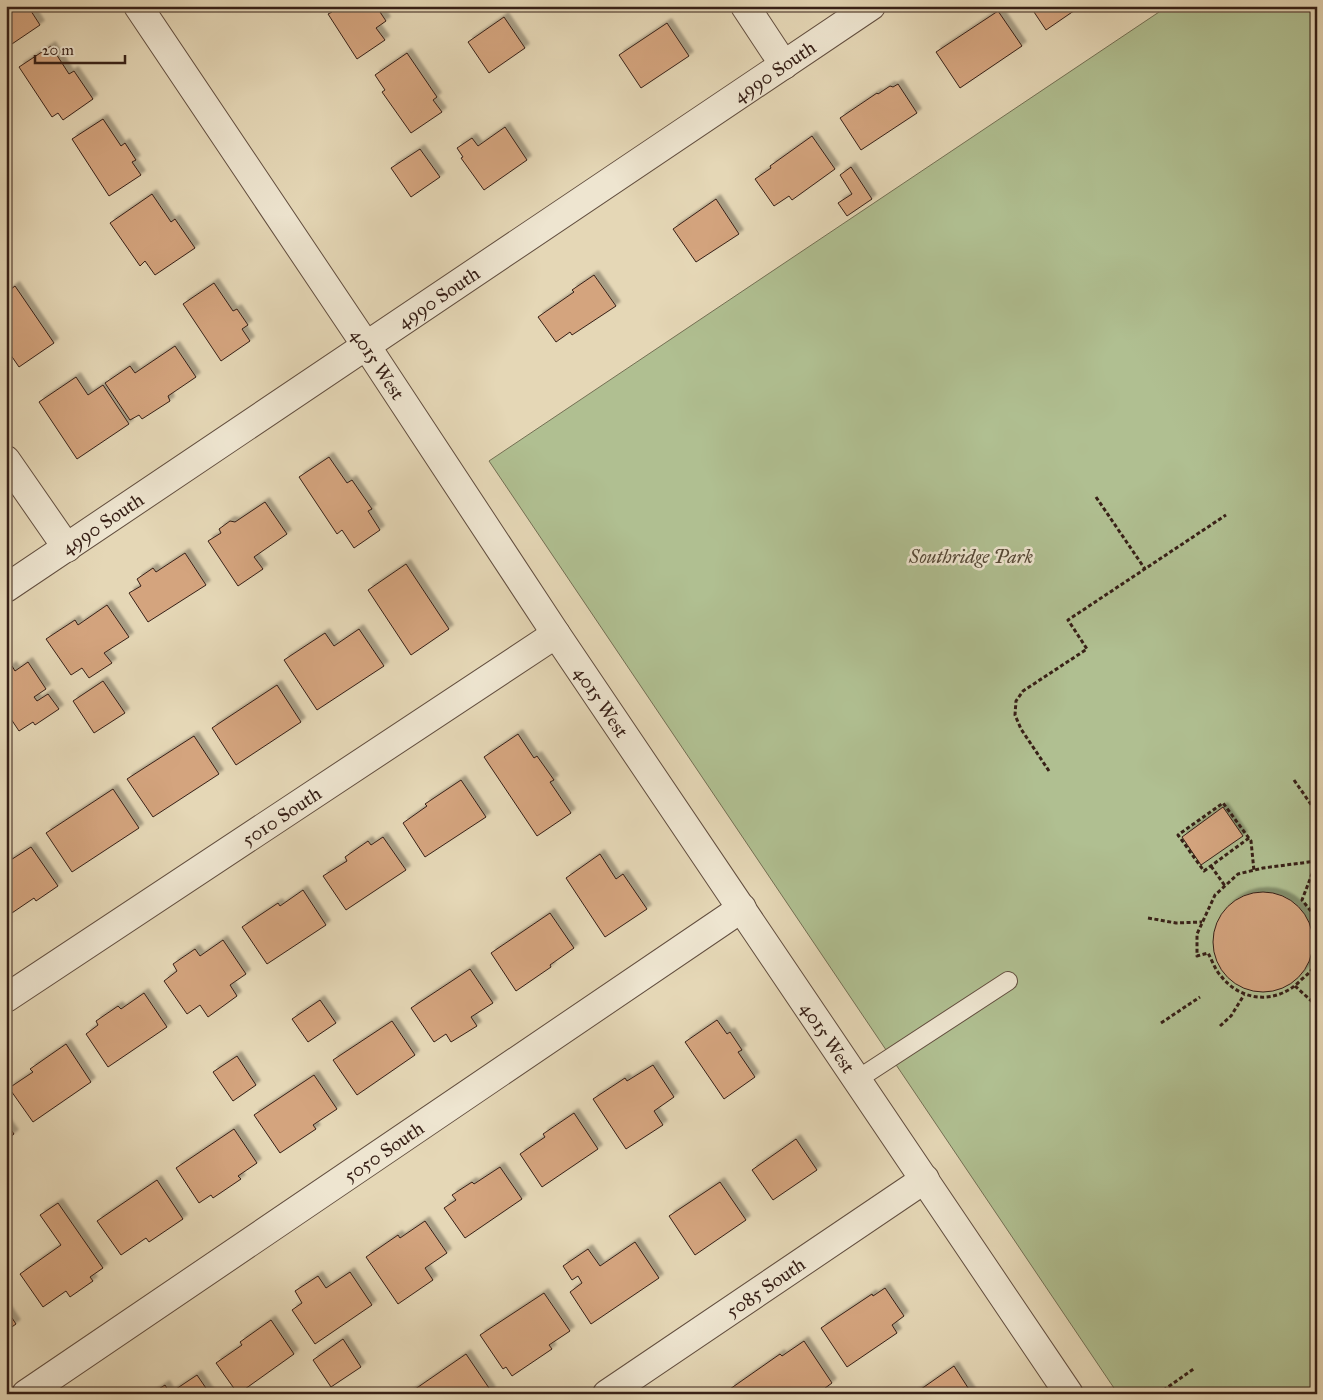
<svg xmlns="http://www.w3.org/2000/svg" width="1323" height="1400" viewBox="0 0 1323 1400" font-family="'IM FELL Great Primer',serif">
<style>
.green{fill:#b0bf91;stroke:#747054}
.building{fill:#d4a47e;stroke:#372017;filter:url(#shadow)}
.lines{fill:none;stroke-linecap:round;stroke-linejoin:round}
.service-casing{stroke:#624e3f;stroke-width:20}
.minor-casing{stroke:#624e3f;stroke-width:30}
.tertiary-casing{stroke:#624e3f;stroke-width:30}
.path{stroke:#372017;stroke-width:3;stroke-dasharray:4 2.5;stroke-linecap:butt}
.service{stroke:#eee5d0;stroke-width:18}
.minor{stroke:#eee5d0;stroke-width:28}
.tertiary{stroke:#eee5d0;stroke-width:28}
.labels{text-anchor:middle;stroke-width:5;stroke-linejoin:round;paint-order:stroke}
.street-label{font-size:19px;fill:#372017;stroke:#eee5d0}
.park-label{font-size:19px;font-style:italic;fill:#554836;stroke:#eee5d0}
</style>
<defs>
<filter id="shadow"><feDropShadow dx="4.5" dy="-4.5" stdDeviation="1" flood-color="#0004"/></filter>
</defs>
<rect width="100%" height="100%" fill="#e5d7b6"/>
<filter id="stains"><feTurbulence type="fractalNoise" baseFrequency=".004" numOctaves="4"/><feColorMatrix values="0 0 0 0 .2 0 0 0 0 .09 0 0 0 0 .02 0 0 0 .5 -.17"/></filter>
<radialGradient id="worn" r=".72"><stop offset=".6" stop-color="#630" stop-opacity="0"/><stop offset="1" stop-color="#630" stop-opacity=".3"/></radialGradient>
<path class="green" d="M1168,6H1317V1394H1118L489,461Z"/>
<g class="building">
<path d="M6,6H39L31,11L40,25L6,48Z"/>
<path d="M328,6H376L386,21L376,28L385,40L357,59L328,14L332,12Z"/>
<path d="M1030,6H1081L1046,30Z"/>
<path d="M998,11L1022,46L960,88L936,52Z"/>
<path d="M504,17L525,48L489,73L468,42Z"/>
<path d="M667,23L689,56L641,88L619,55Z"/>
<path d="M51,46L69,74L74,71L93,99L63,120L58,113L52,117L19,67Z"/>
<path d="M407,53L437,97L433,100L442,112L411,133L382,92L385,90L375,75Z"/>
<path d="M898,84L917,113L861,150L840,118L877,93L878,94L890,86L893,87Z"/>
<path d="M103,119L121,146L125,143L136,160L132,162L141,175L109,196L72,139Z"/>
<path d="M505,127L527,160L484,190L461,158L463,157L457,148L472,138L478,146Z"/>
<path d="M812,136L835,169L792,200L789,196L774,206L755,179L771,168L770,166Z"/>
<path d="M420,149L440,177L411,197L391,168Z"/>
<path d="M851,167L872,199L847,216L838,203L852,194L840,175Z"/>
<path d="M152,194L171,222L175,219L195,248L155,275L145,261L140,266L110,223Z"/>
<path d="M716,199L739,234L696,262L673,229Z"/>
<path d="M594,275L616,306L572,335L570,332L556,342L538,317L574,292L572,290Z"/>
<path d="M214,283L233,311L237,309L248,325L242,329L250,341L221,361L183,304Z"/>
<path d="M15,286L54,343L19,367L6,348V293Z"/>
<path d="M175,346L196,377L168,396L170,401L142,419L139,415L130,420L105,383L130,366L135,373Z"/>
<path d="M76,377L88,395L103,385L129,424L77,459L39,402Z"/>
<path d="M329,457L347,483L352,480L372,509L368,511L380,530L354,548L342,530L337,534L299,477Z"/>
<path d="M265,502L287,534L254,557L263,569L238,586L208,541L221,533L219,529L230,521L235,522Z"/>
<path d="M185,553L206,585L148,622L129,593L141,586L137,579L153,568L156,572Z"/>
<path d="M406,564L449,629L411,655L368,590Z"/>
<path d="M107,605L129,637L104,653L112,663L89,678L82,668L71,675L46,639L75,620L78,625Z"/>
<path d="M359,629L384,666L317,710L284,660L325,633L334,646Z"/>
<path d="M28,662L46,689L34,697L37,701L48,694L59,709L35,725L33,722L19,731L11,719L6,722V670L12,666L15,671Z"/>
<path d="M103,681L125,713L94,733L73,701Z"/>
<path d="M277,685L301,722L236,765L212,728Z"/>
<path d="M518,734L534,758L537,756L554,780L550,782L571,813L537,836L484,757Z"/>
<path d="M194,736L219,774L153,817L127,779Z"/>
<path d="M461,780L486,817L425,857L403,823L427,806L425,804Z"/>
<path d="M113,789L139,828L72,872L46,833Z"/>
<path d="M1223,807L1243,836L1201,865L1182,837Z"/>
<path d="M383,837L406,870L346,910L323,876L347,861L345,857L368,841L371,845Z"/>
<path d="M31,847L58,886L36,901L34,898L6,917V863Z"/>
<path d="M600,854L616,879L623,874L647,909L605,937L566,878Z"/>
<path d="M303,890L326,925L267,964L242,927L278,903L280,906Z"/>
<circle cx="1263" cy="942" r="50"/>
<path d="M550,913L574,948L550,965L551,967L516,991L491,953Z"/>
<path d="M223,940L246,974L230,985L237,996L208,1017L200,1005L187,1014L164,981L177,971L173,964L195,949L200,956Z"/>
<path d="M470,969L493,1003L471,1017L477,1026L451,1042L446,1034L434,1042L411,1008Z"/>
<path d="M144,993L167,1027L108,1067L86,1034L98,1025L96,1021L118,1006L121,1009Z"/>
<path d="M320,1000L336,1023L308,1042L292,1019Z"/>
<path d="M717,1020L727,1034L730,1032L742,1050L738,1052L755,1077L724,1099L685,1042Z"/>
<path d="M392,1021L415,1055L357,1095L333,1060Z"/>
<path d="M66,1044L91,1082L33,1122L9,1088L33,1072L30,1069Z"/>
<path d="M237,1056L256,1085L233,1101L213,1072Z"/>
<path d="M653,1065L674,1097L654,1111L663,1125L626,1149L593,1099L625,1078L627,1081Z"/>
<path d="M314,1075L337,1109L313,1125L316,1129L280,1153L254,1115Z"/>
<path d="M574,1113L598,1149L542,1187L520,1154L545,1137L543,1134Z"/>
<path d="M6,1123L14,1134L6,1140Z"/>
<path d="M234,1129L257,1163L238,1176L241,1179L213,1198L211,1195L199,1203L176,1168Z"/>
<path d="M796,1139L817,1170L773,1200L752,1170Z"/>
<path d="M500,1167L522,1199L465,1238L444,1208L456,1200L452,1195L472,1182L474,1184Z"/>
<path d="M157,1180L183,1219L149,1242L146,1238L121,1255L97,1221Z"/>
<path d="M720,1182L746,1220L695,1255L669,1216Z"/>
<path d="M58,1203L103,1268L90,1277L93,1281L70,1297L66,1291L43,1307L20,1274L61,1245L40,1215Z"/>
<path d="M425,1221L447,1253L425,1268L433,1280L398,1304L366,1257L398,1235L400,1238Z"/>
<path d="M635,1242L659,1278L591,1324L570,1292L582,1283L578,1276L572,1280L563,1266L588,1249L600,1266Z"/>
<path d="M350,1272L372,1305L315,1344L292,1310L302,1303L295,1291L318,1276L326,1288Z"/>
<path d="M885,1288L904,1316L892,1325L897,1333L847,1367L821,1328L872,1294L873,1296Z"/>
<path d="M544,1293L570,1331L549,1345L552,1349L512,1376L506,1367L503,1369L480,1335Z"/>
<path d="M6,1309L16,1324L6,1331Z"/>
<path d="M271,1320L294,1354L238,1394L216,1363L242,1345L240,1342Z"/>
<path d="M343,1339L361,1367L331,1387L313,1360Z"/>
<path d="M804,1341L832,1383L817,1394H733L730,1389L780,1354L782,1356Z"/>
<path d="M466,1354L491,1391L487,1394H408Z"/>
<path d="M954,1366L972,1394H914Z"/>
<path d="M197,1375L210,1394H151L165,1385L170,1393Z"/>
</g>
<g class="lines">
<defs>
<path id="service" d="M858,1079L1008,981"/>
<g id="minor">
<path d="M745,6L784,65"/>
<path d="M6,460L67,548"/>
<path id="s1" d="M6,588L871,6"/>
<path id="s2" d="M6,998L556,634"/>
<path id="s3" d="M26,1394L742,908"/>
<path id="s4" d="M607,1394L925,1179"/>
</g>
<g id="tertiary">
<path id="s5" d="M138,6L367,347L556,634L1069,1394"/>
</g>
</defs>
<use href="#service" class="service-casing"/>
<use href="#minor" class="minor-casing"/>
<use href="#tertiary" class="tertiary-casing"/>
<g class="path">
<path d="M1096,497L1145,569"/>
<path d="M1049,771L1021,729L1015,715L1016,701L1023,691L1087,649L1068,620L1226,515"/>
<path d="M1294,780L1317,813"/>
<path d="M1249,838L1204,871L1178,835L1223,803L1251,841L1254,871"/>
<path d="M1317,861L1263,868L1238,874L1215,895L1197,934V956L1208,953C1212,960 1215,970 1221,976C1242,1003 1278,1004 1301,980C1308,974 1315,968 1317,959"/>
<path d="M1317,861L1302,900L1314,915L1317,926"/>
<path d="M1211,866L1225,886"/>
<path d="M1148,918L1176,923L1202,922"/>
<path d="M1295,986L1317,1006"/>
<path d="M1161,1023L1200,997"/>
<path d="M1220,1026L1231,1016L1244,995"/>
<path d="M1158,1394L1195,1368"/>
</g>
<use href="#service" class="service"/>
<use href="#minor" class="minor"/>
<use href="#tertiary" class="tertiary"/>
</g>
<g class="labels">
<g class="street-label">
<text dy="7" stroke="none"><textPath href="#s1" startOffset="926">4990 South</textPath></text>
<text dy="7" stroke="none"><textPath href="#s1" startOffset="521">4990 South</textPath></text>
<text dy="7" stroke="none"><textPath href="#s5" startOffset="431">4015 West</textPath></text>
<text dy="7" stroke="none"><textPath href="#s1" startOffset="116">4990 South</textPath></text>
<text dy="7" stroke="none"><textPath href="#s5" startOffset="836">4015 West</textPath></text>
<text dy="7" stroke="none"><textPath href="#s2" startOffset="330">5010 South</textPath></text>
<text dy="7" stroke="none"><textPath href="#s5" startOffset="1241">4015 West</textPath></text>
<text dy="7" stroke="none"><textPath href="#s3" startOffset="432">5050 South</textPath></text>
<text dy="7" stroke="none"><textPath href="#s4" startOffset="191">5085 South</textPath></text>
</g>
<g class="park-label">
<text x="971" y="563">Southridge Park</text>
</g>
</g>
<rect width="1323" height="1400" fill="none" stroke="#e5d7b6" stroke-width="25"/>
<rect x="8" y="8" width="1308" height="1385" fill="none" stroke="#372017" stroke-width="2.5"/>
<rect x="12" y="12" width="1298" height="1375" fill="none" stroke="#372017"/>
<path d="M35 55v8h90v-8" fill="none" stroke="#372017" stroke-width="2.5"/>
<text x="42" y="55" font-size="15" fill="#372017" stroke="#eee5d0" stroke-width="4" paint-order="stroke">20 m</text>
<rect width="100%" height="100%" filter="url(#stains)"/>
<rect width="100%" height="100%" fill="url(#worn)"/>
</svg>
